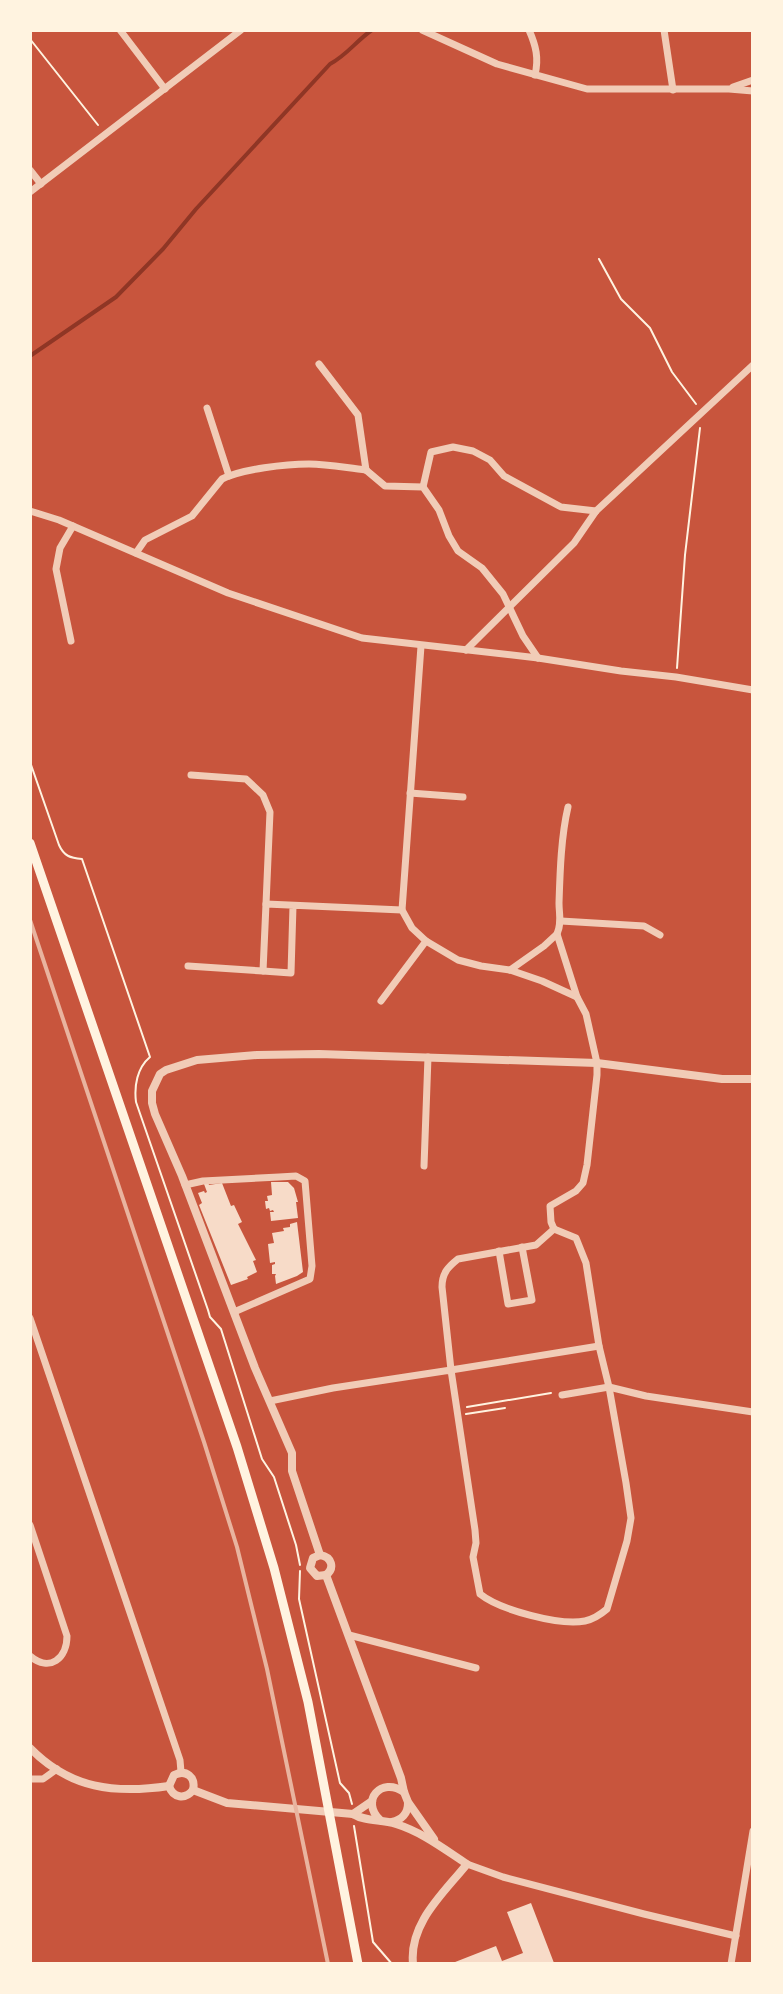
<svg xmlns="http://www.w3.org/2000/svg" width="783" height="1994" viewBox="0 0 783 1994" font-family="Quicksand,sans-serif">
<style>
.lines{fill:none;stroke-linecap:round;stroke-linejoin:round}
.stream{stroke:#8f3625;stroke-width:4}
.building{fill:#f7dbc8}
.path{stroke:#fff3e0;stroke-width:2}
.minor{stroke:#f1ccb7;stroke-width:7}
.tertiary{stroke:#f1ccb7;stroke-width:8}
.secondary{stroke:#fff3e0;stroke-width:9}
.rail{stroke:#e9b49f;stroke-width:4}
</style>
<rect width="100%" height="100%" fill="#c8553d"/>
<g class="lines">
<path class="stream" d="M30,356L116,297L163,249L196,209L330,64C347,55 356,41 372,30"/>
</g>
<g class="building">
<path d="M208,1182L209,1185L222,1183L231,1206L234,1205L242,1222L238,1224L256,1260L253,1261L257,1272L247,1277L248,1279L231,1285L199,1205L202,1203L198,1193L204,1191L205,1193L207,1192L204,1184Z"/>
<path d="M271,1182H288L294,1188L298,1202H296L298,1218L271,1221L270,1212H274L273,1210L270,1211L269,1208L266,1209L265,1201H268L267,1196L272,1195Z"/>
<path d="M297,1222L303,1272L297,1276L276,1284L275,1276L276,1274H272V1265L275,1264V1262L270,1263L268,1244L274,1243L272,1233L284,1231L283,1228L290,1227V1224Z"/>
<path d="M531,1903L554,1963L450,1964L496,1946L502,1961L523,1953L507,1912Z"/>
</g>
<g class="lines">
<g class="path">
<path d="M30,39L98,125"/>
<path d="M599,259L621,299L650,328L672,372L696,404"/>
<path d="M677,668L685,555L700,428"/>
<path d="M30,762L59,845C64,856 70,858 82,859L150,1057C137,1068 134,1086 136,1102L208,1310L210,1317L221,1329L262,1459L274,1477L296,1545L300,1565"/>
<path d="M467,1407L551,1393"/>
<path d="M466,1414L505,1408"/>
<path d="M300,1571L299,1599L340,1783L349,1793L352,1804"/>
<path d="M354,1826L373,1942L392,1964"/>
</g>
<g class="minor">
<path d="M120,30L165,89"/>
<path d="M422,30L497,64L587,89H729L753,91"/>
<path d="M529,30C536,46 539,58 535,75"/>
<path d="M664,30L673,90"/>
<path d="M733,87L753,80"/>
<path d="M30,170L41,184"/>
<path d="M30,192L241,30"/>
<path d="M319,364L358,415L366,470"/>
<path d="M207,408L229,476"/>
<path d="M366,470L385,486L423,487L439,510L449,536L458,551L482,568L503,594L523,636L538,658"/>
<path d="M423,487L431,452L453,447L473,451L490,460L504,476L561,507L596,511"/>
<path d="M30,511L59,520L228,593L362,638L538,658L621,671L676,677L753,690"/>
<path d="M136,553L145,540L192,516L222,479C242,469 286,464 309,464C328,464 347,468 366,470"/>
<path d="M71,641L56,569L60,548L73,526"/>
<path d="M421,646L402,910L412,928L426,941L458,960L481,966L510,970L542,981L577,997L586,1014L597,1063V1075L587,1165L583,1183L576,1191L550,1206L551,1222L554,1229"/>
<path d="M466,650L574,543L596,511L753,365"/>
<path d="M191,775L246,779L263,795L270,812L266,904"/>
<path d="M410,793L463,797"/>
<path d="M293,906L291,973L263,971L266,904L402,910"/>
<path d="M561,921L644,926L660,935"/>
<path d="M557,934C562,923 559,914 559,903C560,872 561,837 568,807"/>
<path d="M188,966L263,971"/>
<path d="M510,970L544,946L557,934L577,997"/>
<path d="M381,1001L426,941"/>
<path d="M424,1166L428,1057"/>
<path d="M185,1185L203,1181L279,1177L296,1176L305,1181L312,1266L310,1279L234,1312"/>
<path d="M554,1229L536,1245L458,1259C448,1267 442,1273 442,1287L451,1370L599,1346"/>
<path d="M499,1251L508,1304L532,1300L522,1247"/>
<path d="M30,1318L180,1760L181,1772"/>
<path d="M562,1395L609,1387L646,1396L753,1412"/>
<path d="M270,1401L333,1388L451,1370L475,1530L476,1543L473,1557L480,1594C500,1610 560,1626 585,1621C594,1619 600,1615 607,1609L627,1541L631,1518L626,1483L609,1387L599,1346L586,1263L576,1238L554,1229"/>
<path d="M30,1525L67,1636C67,1658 50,1673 30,1656"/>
<path d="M349,1635L476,1668"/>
<path d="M30,1779H43L57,1769"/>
<path d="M467,1864L503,1877L644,1914L736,1936"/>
<path d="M731,1964L753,1831"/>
</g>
<g class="tertiary">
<path d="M320,1555L313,1558L310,1568L317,1576L326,1575"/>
<path d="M326,1575C335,1568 332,1557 320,1555L292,1471V1453L255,1368L182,1176L155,1114L152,1103V1091L160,1074L166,1070L197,1060L257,1055L319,1054L597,1063L722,1079H753"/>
<path d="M326,1575L401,1778L404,1792L408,1802L434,1839"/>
<path d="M30,1748C70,1789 115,1794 169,1786"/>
<path d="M169,1786L174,1775C186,1769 196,1777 193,1790"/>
<path d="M169,1786C173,1798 185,1800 193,1790"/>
<path d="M193,1790L227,1803L353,1814C366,1822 381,1819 396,1824C422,1832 444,1849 467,1864C443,1894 409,1923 413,1964"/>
<path d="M353,1814L372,1801"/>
<path d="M380,1820C360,1801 381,1776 404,1792"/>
<path d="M392,1822C401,1820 408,1814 408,1803"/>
</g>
<path class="secondary" d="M30,843L237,1447L274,1568L308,1702L358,1964"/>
<path class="rail" d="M30,920L204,1442L237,1547L267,1669L328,1964"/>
</g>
<rect width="783" height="1994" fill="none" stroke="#fff3e0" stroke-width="64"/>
</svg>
